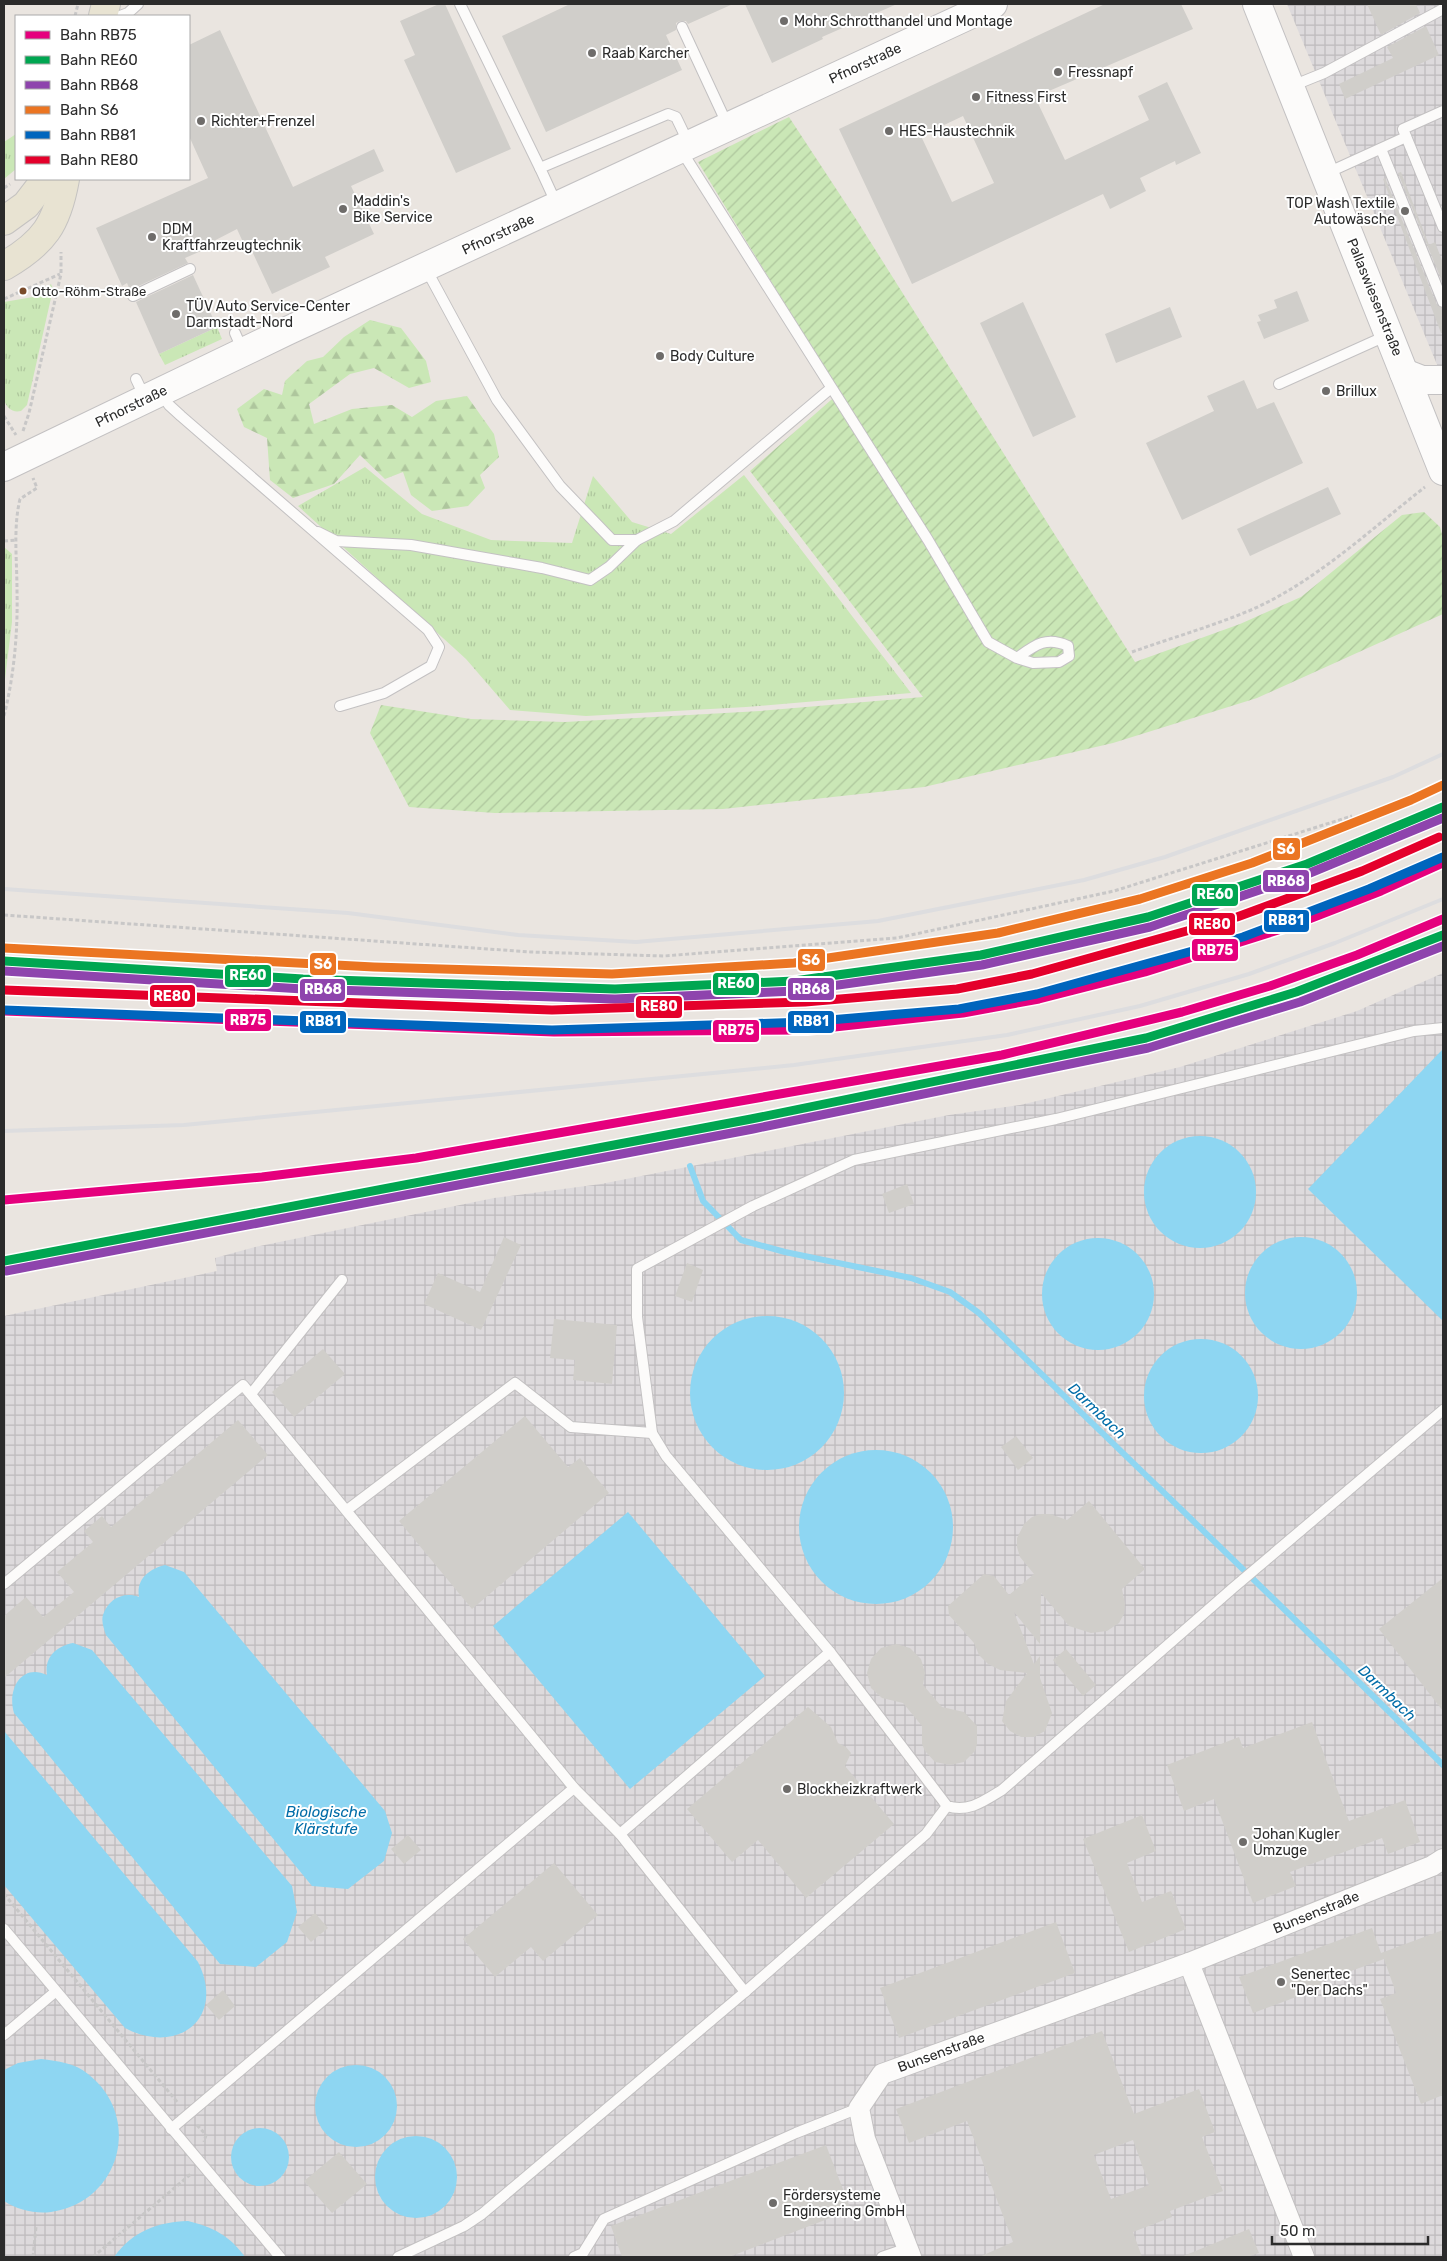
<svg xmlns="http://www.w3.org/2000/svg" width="1447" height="2261" viewBox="0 0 1447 2261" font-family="Rubik,sans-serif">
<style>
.industrial{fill:url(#industrial-grid)}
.grass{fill:url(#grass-tufts)}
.forest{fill:url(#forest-firs)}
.garden{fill:url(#garden-furrows)}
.water{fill:#8ed6f2}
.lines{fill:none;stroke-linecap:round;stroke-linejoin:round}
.stream{stroke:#8ed6f2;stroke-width:6}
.building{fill:#d0ceca;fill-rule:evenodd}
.lane-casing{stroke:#c3c1c2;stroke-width:12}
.street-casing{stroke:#c3c1c2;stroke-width:22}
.secondary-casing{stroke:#c3c1c2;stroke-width:30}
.primary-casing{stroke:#c5c3c1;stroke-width:30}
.path{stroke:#c8c7c7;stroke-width:3;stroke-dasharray:4 2.5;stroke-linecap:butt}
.lane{stroke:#fcfbfa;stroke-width:10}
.street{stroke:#fcfbfa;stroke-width:20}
.secondary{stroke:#fcfbfa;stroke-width:28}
.primary{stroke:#e8e3d2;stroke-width:28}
.rail{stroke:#dddddf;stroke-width:4}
.rail-1-casing{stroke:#fff;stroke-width:12}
.rail-2-casing{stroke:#fff;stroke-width:12}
.rail-3-casing{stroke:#fff;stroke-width:12}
.rail-4-casing{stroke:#fff;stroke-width:12}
.rail-5-casing{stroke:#fff;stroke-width:12}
.rail-6-casing{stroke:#fff;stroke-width:12}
.rail-1{stroke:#e5007d;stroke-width:9}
.rail-2{stroke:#00a651;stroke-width:9}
.rail-3{stroke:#8e44ad;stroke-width:9}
.rail-4{stroke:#eb7522;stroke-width:9}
.rail-5{stroke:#0065bd;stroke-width:9}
.rail-6{stroke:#e4002b;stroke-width:9}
.poi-dot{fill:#6e6c6a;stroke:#fff;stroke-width:2}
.bus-dot{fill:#7a4b2a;stroke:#fff;stroke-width:2}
.labels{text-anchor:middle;stroke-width:4;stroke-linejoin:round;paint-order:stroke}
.bus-label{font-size:13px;fill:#2b2b2b;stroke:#fff;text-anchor:start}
.poi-label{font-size:14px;fill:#2b2b2b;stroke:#fff;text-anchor:start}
.street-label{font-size:14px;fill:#2b2b2b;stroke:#fff}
.water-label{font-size:15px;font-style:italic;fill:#026da8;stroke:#fff}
.line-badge{stroke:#fff;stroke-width:2}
.badge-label{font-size:14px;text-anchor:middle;font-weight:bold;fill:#fff}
</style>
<defs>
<pattern id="industrial-grid" width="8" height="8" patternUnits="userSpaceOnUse" patternTransform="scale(1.25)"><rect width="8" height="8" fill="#dddadc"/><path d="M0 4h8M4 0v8" fill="none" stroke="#bebbbd"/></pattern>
<pattern id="grass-tufts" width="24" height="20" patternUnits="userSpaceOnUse" patternTransform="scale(1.25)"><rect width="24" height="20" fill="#cae7b6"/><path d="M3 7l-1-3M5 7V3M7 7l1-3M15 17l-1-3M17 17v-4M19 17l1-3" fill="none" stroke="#aec69d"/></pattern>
<pattern id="forest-firs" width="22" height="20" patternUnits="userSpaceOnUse" patternTransform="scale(1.25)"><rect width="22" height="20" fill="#cae7b6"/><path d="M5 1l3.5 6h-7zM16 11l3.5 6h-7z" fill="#aec69d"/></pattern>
<pattern id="garden-furrows" width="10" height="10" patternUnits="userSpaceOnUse" patternTransform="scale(1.25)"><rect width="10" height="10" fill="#cae7b6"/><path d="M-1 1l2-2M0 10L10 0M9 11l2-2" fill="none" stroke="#aec69d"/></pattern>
</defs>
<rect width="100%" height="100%" fill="#eae5e0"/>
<g class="industrial">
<path d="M1287,4H1443V379Z"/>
<path d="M1443,973V2257H4V1316L217,1271L215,1258L255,1247L494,1198L601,1184L949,1115L1020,1105L1180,1067L1357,1011Z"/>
</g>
<g class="grass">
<path d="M16,134V169L4,179V142Z"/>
<path d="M51,284L53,289L27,405L21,411C12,413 7,408 4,400V302L33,297Z"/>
<path d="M217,327L222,339L165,365L159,354Z"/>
<path d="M365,467L422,514L491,540L572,543L593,476L632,522L671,534L744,475L911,693L746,707L586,716L510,710L466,659L298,506Z"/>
<path d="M4,547L12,554V622L4,687Z"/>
</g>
<path class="forest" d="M370,320L401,328L426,361L431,382L409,388L374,368L350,374L309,404L314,424L352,409L392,405L412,417L436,401L467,396L494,434L499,457L480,475L485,488L468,506L432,511L411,495L403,472L385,479L360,455L334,484L293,498L270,480L267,438L244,427L237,409L264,389L282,395L285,381L307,361L323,357L344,337Z"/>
<path class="garden" d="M789,117L856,219L1135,662L1240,624L1301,597L1402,515L1424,512L1440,527L1443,538V614L1257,698L1113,743L924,787L723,809L495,813L409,807L370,733L381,705L471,719L565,722L760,711L923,697L750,471L839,393L698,162Z"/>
<g class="water">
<path d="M1443,1049V1321L1308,1189Z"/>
<circle cx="1200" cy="1192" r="56"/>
<circle cx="1301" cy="1293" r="56"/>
<circle cx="1098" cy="1294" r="56"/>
<circle cx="767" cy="1393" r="77"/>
<circle cx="1201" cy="1396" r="57"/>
<circle cx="876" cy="1527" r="77"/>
<path d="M628,1512L765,1676L630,1789L493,1626Z"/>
<path d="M165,1565L184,1572L385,1811L392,1833L384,1861L348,1889L312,1886L106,1635C104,1629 101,1621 103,1615C108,1599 124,1591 139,1597C136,1579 149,1569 165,1565Z"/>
<path d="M73,1643L92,1650L292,1886L297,1912L287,1942L256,1967L220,1964L14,1713C7,1690 21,1663 47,1675C44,1657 57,1646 73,1643Z"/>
<path d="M4,1731L198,1962C226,2018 178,2056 125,2028L4,1885Z"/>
<path d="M41,2059C58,2061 75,2063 88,2074C143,2117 121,2202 51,2212C35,2214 18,2210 4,2201V2070L18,2063Z"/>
<circle cx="356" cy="2106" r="41"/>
<circle cx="260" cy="2157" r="29"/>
<circle cx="416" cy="2177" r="41"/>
<path d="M188,2221C213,2227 230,2236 245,2257H114C133,2231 157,2222 188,2221Z"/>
</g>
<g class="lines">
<path class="stream" d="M690,1166L703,1201L741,1240L785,1252L911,1278L950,1292L979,1313C1133,1464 1290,1613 1443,1765"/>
</g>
<g class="building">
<path d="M439,4H445L511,149L456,173L404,60L415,55L400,21Z"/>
<path d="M570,4H733L688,24L686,21H680L676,23V30L666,35L682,70L546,132L502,36Z"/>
<path d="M745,4H897L822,37L823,39L772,63Z"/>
<path d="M1105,4H1181L1193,29L1035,97L1065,160L1149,120L1138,96L1167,82L1201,153L1176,165L1175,161L1140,178L1146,191L1110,209L1103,194L912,284L839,129ZM963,116L994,183L952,202L921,136Z"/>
<path d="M1367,4H1416L1420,13L1381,35Z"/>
<path d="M1426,26L1439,55L1345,99L1339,84L1393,58L1387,47Z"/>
<path d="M220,30L293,187L374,149L384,171L351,186L374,234L325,257L330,267L272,294L251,249L247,251L237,229L206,245L208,248L185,258L188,263L130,290L127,283L122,286L96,228L208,178L189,136V45Z"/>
<path d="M1401,172L1429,245L1435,242L1443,263V284L1398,173Z"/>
<path d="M1385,178L1437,305L1443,309V333H1441L1383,179Z"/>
<path d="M193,275L217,327L159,354L136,302Z"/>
<path d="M1297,291L1309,321L1264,339L1257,322L1261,321L1258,315L1277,308L1274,300Z"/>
<path d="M1023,302L1076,417L1033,437L980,323Z"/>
<path d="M1170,307L1182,337L1116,363L1105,334Z"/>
<path d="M1244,380L1257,409L1274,402L1303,463L1182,520L1146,443L1214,411L1207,396Z"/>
<path d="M1328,487L1341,514L1250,556L1237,529Z"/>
<path d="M907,1184L914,1204L889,1213L882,1194Z"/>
<path d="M504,1237L521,1245L481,1330L424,1304L438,1273L480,1292Z"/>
<path d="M687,1263L703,1270L692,1302L675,1296Z"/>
<path d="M554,1319L617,1325L612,1384L573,1380L575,1360L550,1358Z"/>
<path d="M323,1349L345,1374L294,1417L272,1392Z"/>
<path d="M525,1416L568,1467L580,1458L609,1493L472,1609L399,1521Z"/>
<path d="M238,1420L268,1455L4,1678V1616L26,1597L43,1617L74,1592L57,1572L93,1542L84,1531L102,1516L111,1527Z"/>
<path d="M1016,1436L1033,1458L1018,1470L1001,1447Z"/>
<path d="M1089,1501L1145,1569L1122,1589L1125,1604L1124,1614L1119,1623L1107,1631L1091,1633L1069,1626L1041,1593L1040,1644L1014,1612L1034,1664L1040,1656V1678L1052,1713L1045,1731L1034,1737H1021L1010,1731L1002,1721L1006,1701L1027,1673L1000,1670L988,1664L979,1655L974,1643L949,1615L948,1606L984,1574L994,1576L1009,1595L1034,1574L1020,1557L1017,1547V1538L1024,1524L1032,1517L1040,1514H1050L1067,1520Z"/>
<path d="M1443,1578V1711L1379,1629Z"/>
<path d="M896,1644L910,1648L921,1659L925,1673L923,1685L942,1707L964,1712L977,1726V1744L975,1751L964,1762L950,1765L935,1762L925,1751L922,1744V1726L903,1703L882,1698L871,1688L867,1673L871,1659L881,1648Z"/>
<path d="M1066,1649L1096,1685L1083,1696L1053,1660Z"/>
<path d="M808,1707L831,1727L838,1743L846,1747L851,1753L845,1766L894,1824L806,1898L758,1840L732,1862L687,1809Z"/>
<path d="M1312,1722L1349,1821L1405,1800L1420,1842L1388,1854L1382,1838L1290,1872L1296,1886L1253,1903L1214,1799L1184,1811L1167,1765L1239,1737L1243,1748Z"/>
<path d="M1142,1815L1156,1851L1127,1863L1142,1902L1171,1891L1186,1929L1129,1952L1083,1839Z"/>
<path d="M408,1835L421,1850L404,1864L391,1849Z"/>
<path d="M554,1863L598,1915L543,1961L531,1947L495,1977L463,1939Z"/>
<path d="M315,1913L328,1928L311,1942L298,1927Z"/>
<path d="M1056,1922L1075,1973L899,2038L880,1988Z"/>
<path d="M1372,1928L1381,1953L1443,1930V2095L1421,2104L1380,1999L1396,1993L1384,1959L1321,1982L1323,1987L1253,2013L1239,1977Z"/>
<path d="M223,1990L235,2006L219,2020L206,2005Z"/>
<path d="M1102,2031L1134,2114L1199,2089L1215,2132L1202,2137L1223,2191L1170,2211L1172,2217L1133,2232L1142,2257H979L1013,2242L967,2121L909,2143L896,2109ZM1133,2140L1149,2185L1111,2199L1094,2155Z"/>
<path d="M826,2145L851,2210L729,2257H622L611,2226Z"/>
<path d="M339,2152L367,2184L332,2213L304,2181Z"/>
<path d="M1249,2229L1259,2253L1247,2257H1181Z"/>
</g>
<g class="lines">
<defs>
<g id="lane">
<path d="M460,4L540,168"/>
<path d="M120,16L128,13L138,4"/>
<path d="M682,27L728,126"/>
<path d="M1292,86L1324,73L1443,9"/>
<path d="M1443,111L1403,129L1443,227"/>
<path d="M1381,149L1443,302"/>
<path d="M681,150L928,540L988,642L1017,658L1033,663L1059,662L1069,656L1068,646C1046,636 1035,645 1017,658"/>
<path d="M1327,173L1406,137"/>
<path d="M557,205L540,168L668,114L676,117L689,144"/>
<path d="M425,267L497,400L560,486L612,540H637L674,521L830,389"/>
<path d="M133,296L190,269"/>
<path d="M235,333L243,351"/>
<path d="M136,379L145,398"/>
<path d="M1279,384L1388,335"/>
<path d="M161,393L169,405L181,416L428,630L439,647L431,666L384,693L340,706"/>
<path d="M318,532L336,541L411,545L542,568L590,580L609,567L637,540"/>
<path d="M1443,1028L1414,1031L1056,1119L854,1160L753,1206L637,1269V1317L652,1433L666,1456L830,1652L947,1806C968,1813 984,1801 1002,1790L1233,1588L1443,1410"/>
<path d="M251,1394L342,1280"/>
<path d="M347,1510L515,1383L571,1427L652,1433"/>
<path d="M4,1584L243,1385L574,1788L620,1834L745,1992L926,1834L947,1806"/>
<path d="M620,1834L830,1652"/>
<path d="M4,1929L280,2257"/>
<path d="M4,2035L55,1992"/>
<path d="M171,2129L574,1788"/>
<path d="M398,2257L464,2226L482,2214L745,1992"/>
<path d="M574,2257L583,2253L604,2219L796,2133L859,2108"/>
<path d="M882,2257L908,2248"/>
</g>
<g id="street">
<path d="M1189,1963L1304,2257"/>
<path d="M911,2257L865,2139L859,2108L882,2074L1189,1963L1432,1866L1443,1859"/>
</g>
<g id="secondary">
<path d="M1257,4L1443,471"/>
<path d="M1404,373L1422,380H1443"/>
<path d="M4,467L287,331L993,4"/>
</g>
<g id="primary">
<path d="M103,16L106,4"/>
<path d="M4,221L26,205L46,179"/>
<path d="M4,266C44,243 57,224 65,179"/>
</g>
</defs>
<use href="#lane" class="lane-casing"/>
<use href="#street" class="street-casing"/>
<use href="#secondary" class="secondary-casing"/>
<use href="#primary" class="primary-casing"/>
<g class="path">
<path d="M75,16L78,4"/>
<path d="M4,188L10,184"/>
<path d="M4,299L60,274"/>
<path d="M200,308L197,301L203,298"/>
<path d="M4,416L16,435"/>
<path d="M23,431L29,413L61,274V252"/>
<path d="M4,541L17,540"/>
<path d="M1132,652C1171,638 1213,626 1251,610C1315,582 1370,530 1425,487"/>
<path d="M4,716C14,676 18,632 17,591C17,560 13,528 20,499L37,488L33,478"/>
<path d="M4,915L531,952L664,956L897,938L1114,891L1352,816"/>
<path d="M4,1894L178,2103"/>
<path d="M197,2125L206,2135L204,2142"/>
<path d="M33,2257L36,2227"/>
<path d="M93,2257L192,2173"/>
</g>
<use href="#lane" class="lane"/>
<use href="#street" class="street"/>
<use href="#secondary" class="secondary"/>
<use href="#primary" class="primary"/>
<g class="rail">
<path d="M4,889L348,913L518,935L636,942L878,921L1084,880L1165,857L1393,777L1443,754"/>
<path d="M4,1131L184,1125L794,1065L1007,1035L1140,1006L1249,974L1335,943L1443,899"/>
</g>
<defs>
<g id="rail-1">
<path d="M4,1011L554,1032L807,1030L963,1013L1039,999L1145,972L1291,926L1381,891L1443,863"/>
<path d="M4,1200L262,1177L416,1158L1002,1055L1182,1012L1270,986L1357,955L1443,919"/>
</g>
<g id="rail-2">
<path d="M4,961L303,979L615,989L794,981L981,955L1148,917L1307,864L1443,807"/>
<path d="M4,1261L751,1119L1146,1038L1296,992L1443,935"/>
</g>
<g id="rail-3">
<path d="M4,971L303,989L615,999L795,991L982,965L1150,927L1310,873L1443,818"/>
<path d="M6,1271L753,1129L1148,1048L1300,1002L1443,946"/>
</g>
<path id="rail-4" d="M4,948L374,967L612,974L794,963L998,933L1140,899L1252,863L1411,800L1443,785"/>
<path id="rail-5" d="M4,1010L552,1030L806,1022L959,1009L1037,994L1243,937L1369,889L1443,857"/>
<path id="rail-6" d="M4,990L552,1010L805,1002L957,989L1032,974L1237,917L1362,871L1439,837"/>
</defs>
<use href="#rail-1" class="rail-1-casing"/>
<use href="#rail-2" class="rail-2-casing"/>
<use href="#rail-3" class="rail-3-casing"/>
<use href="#rail-4" class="rail-4-casing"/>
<use href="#rail-5" class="rail-5-casing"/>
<use href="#rail-6" class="rail-6-casing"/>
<use href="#rail-1" class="rail-1"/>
<use href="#rail-2" class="rail-2"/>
<use href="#rail-3" class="rail-3"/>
<use href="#rail-4" class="rail-4"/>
<use href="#rail-5" class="rail-5"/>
<use href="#rail-6" class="rail-6"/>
</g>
<g class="poi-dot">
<circle cx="784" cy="21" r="5"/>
<circle cx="592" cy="53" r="5"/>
<circle cx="1058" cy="72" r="5"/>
<circle cx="976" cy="97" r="5"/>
<circle cx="201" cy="121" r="5"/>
<circle cx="889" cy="131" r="5"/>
<circle cx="343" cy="209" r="5"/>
<circle cx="1405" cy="211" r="5"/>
<circle cx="152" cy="237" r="5"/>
<circle cx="176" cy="314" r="5"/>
<circle cx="660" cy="356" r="5"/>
<circle cx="1326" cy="391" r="5"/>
<circle cx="787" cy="1789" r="5"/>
<circle cx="1243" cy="1842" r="5"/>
<circle cx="1281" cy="1982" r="5"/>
<circle cx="773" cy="2203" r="5"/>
</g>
<circle class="bus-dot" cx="23" cy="291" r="4.5"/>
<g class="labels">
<g class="bus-label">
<text x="32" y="296">Otto-Röhm-Straße</text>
</g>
<g class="poi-label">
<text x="794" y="26">Mohr Schrotthandel und Montage</text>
<text x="602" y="58">Raab Karcher</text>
<text x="1068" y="77">Fressnapf</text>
<text x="986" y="102">Fitness First</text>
<text x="211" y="126">Richter+Frenzel</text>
<text x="899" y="136">HES-Haustechnik</text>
<text x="353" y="206">Maddin's<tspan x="353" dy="16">Bike Service</tspan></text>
<text x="1395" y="208" text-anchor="end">TOP Wash Textile<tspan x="1395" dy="16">Autowäsche</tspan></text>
<text x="162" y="234">DDM<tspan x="162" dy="16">Kraftfahrzeugtechnik</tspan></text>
<text x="186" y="311">TÜV Auto Service-Center<tspan x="186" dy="16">Darmstadt-Nord</tspan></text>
<text x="670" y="361">Body Culture</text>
<text x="1336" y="396">Brillux</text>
<text x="797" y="1794">Blockheizkraftwerk</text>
<text x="1253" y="1839">Johan Kugler<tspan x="1253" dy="16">Umzuge</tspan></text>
<text x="1291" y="1979">Senertec<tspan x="1291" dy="16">"Der Dachs"</tspan></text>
<text x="783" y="2200">Fördersysteme<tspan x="783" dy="16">Engineering GmbH</tspan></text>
</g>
<g class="street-label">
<text transform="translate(865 63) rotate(-25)" y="5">Pfnorstraße</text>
<text transform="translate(498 234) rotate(-25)" y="5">Pfnorstraße</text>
<text transform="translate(1375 297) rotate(68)" y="5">Pallaswiesenstraße</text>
<text transform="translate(131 406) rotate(-26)" y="5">Pfnorstraße</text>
<text transform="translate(1316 1912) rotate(-22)" y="5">Bunsenstraße</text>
<text transform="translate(941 2052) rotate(-20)" y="5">Bunsenstraße</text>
</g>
<g class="water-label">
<text transform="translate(1097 1411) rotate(44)" y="5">Darmbach</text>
<text transform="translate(1387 1693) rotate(44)" y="5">Darmbach</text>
<text x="326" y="1817">Biologische<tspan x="326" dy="17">Klärstufe</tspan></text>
</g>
</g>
<g class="line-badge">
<rect x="1272" y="837" width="29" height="24" rx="5" fill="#eb7522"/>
<rect x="1262" y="869" width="48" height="24" rx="5" fill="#8e44ad"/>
<rect x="1191" y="883" width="48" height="24" rx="5" fill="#00a651"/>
<rect x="1263" y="909" width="47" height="24" rx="5" fill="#0065bd"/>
<rect x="1188" y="912" width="48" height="24" rx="5" fill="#e4002b"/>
<rect x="1191" y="938" width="48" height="24" rx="5" fill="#e5007d"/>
<rect x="797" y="948" width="29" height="24" rx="5" fill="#eb7522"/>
<rect x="309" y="952" width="28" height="24" rx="5" fill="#eb7522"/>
<rect x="224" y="964" width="48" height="24" rx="5" fill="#00a651"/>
<rect x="712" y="972" width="48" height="24" rx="5" fill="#00a651"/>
<rect x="787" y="977" width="48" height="24" rx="5" fill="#8e44ad"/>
<rect x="299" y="978" width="47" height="24" rx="5" fill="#8e44ad"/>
<rect x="149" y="984" width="47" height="24" rx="5" fill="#e4002b"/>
<rect x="635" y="995" width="48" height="24" rx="5" fill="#e4002b"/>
<rect x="224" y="1008" width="48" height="24" rx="5" fill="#e5007d"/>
<rect x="787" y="1010" width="48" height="24" rx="5" fill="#0065bd"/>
<rect x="299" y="1010" width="48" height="24" rx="5" fill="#0065bd"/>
<rect x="712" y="1019" width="48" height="24" rx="5" fill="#e5007d"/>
</g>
<g class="badge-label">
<text x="1286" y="854">S6</text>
<text x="1286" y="886">RB68</text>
<text x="1215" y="899">RE60</text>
<text x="1286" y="925">RB81</text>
<text x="1212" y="929">RE80</text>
<text x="1215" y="955">RB75</text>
<text x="811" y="965">S6</text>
<text x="323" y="969">S6</text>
<text x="248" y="980">RE60</text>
<text x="736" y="988">RE60</text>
<text x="811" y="994">RB68</text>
<text x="323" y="994">RB68</text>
<text x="172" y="1001">RE80</text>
<text x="659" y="1011">RE80</text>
<text x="248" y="1025">RB75</text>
<text x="811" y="1026">RB81</text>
<text x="323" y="1026">RB81</text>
<text x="736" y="1035">RB75</text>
</g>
<rect width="1447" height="2261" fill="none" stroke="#2b2b2b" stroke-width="10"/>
<rect x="15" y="15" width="175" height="165" fill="#ffffff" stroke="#aaaaaa"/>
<rect x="25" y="31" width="25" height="8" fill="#e5007d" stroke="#aaaaaa"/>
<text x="60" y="40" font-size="15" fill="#2b2b2b">Bahn RB75</text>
<rect x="25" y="56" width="25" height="8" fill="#00a651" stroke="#aaaaaa"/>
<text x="60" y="65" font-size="15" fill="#2b2b2b">Bahn RE60</text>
<rect x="25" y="81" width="25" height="8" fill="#8e44ad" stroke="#aaaaaa"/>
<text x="60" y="90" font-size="15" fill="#2b2b2b">Bahn RB68</text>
<rect x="25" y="106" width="25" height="8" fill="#eb7522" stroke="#aaaaaa"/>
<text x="60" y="115" font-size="15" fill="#2b2b2b">Bahn S6</text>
<rect x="25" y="131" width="25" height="8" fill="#0065bd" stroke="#aaaaaa"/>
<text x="60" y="140" font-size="15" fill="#2b2b2b">Bahn RB81</text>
<rect x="25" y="156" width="25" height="8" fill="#e4002b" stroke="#aaaaaa"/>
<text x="60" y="165" font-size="15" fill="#2b2b2b">Bahn RE80</text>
<path d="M1272 2236v8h156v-8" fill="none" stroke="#2b2b2b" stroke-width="2.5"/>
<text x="1280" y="2236" font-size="15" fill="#2b2b2b" stroke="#ffffff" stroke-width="4" paint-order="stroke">50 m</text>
</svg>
